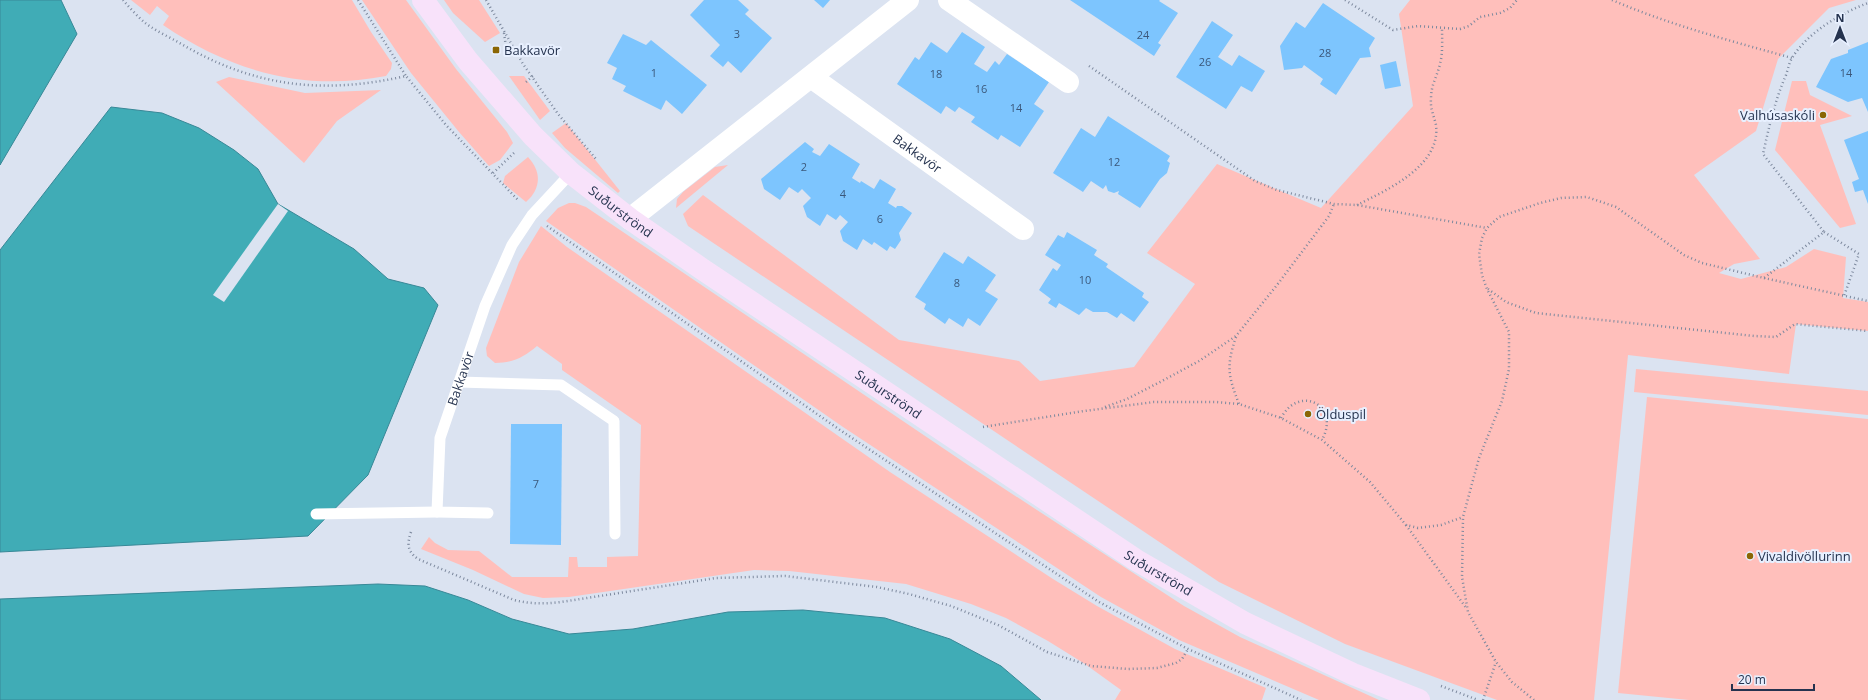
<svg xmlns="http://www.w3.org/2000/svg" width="1868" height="700" viewBox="0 0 1868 700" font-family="'Open Sans',sans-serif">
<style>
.green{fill:#ffbfbb}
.water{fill:#40acb6;stroke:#388897}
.pier{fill:#dbe3f1}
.building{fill:#7dc5fe}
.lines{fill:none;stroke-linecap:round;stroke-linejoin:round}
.path{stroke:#7d899e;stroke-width:2.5;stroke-dasharray:1 3;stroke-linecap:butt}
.lane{stroke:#fff;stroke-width:11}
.street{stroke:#fff;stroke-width:22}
.secondary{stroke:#f8e2fa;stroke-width:22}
.poi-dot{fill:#8a6605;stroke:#e8f0ff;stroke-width:1.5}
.labels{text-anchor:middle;stroke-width:4;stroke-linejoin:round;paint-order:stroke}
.number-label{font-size:11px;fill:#3b587b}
.poi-label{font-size:13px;fill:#25334f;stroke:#e8f0ff;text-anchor:start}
.street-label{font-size:13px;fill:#25334f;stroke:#e8f0ff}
</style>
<rect width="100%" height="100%" fill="#dbe3f1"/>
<g class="green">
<path d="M131,0H352L371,32L392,63L391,69L386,76C303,92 231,71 163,25L169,16L157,6L150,15Z"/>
<path d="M362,0H406L456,69L507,132L513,143L500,160L489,166L459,132L411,73Z"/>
<path d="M444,0H479L500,33L485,42L453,13Z"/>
<path d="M1410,0H1856L1829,8L1778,59L1756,131L1694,175L1760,259L1734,264L1719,273L1741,279L1786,267L1814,249L1846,257L1843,298L1868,302V331L1796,324L1789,374L1628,355L1594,700H1497L1345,644L1219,582L688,226L683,214L703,195L899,340L1019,361L1040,381L1134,367L1195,284L1147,253L1217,164L1321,208L1413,106L1399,14Z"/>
<path d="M509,76H524L550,111L540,120Z"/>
<path d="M229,77L305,93L381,90L337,121L304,163L216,82Z"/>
<path d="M1792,81H1806L1810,95L1852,116L1820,125L1856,224L1840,228L1775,150Z"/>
<path d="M566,123L620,191L618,193L565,148L552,133Z"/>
<path d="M528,157C542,172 541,189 526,202L503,183L505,176Z"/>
<path d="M728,165L676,208L677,199L683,192L715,167Z"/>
<path d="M569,203H575L586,207L968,465L1184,606L1240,637L1379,700H1319L1179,640L1101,597L843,427L546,221L558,208Z"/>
<path d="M541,226L567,247L890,472L1053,579L1097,606L1175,649L1266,688L1262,700H1115L1121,690L1085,664L1048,641L1006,618L971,604L906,584L789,571L754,570L569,597L543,598L524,594L473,570L421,549L429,537L435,543L448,550L479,551L512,577H568L569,557H577L578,567H607V557L638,556L641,425L562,370V364L537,346C524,357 513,363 495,363L487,356L486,348L519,262Z"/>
<path d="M1636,369L1868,391V415L1634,392Z"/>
<path d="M1647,397L1868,419V700H1689L1618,693Z"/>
</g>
<g class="water">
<path d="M0,0H61L77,34L0,165Z"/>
<path d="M111,107L162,113L199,128L234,150L258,169L278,204L354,249L388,279L424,288L438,305L368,475L308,536L0,552V250Z"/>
<path d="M378,584L425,586L468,600L512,619L569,634L633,629L728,612L803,610L885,618L950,639L1001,666L1041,700H0V599Z"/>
</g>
<path class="pier" d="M278,204L288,211L224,302L213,295Z"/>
<g class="building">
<path d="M704,0H738L749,10L745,14L772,38L741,73L728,61L723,67L710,56L720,45L690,15Z"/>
<path d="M814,0H830L823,8Z"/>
<path d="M1070,0H1160L1159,1L1178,13L1158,43L1161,45L1154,56Z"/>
<path d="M1323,3L1375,38L1369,48L1371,57L1360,58L1336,95L1320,84L1323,79L1304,65L1302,68L1284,70L1280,46L1296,22L1305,28Z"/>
<path d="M1212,21L1233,35L1218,57L1232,66L1239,55L1265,71L1252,92L1241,86L1226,109L1176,77Z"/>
<path d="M962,32L985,47L974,64L987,72L995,61L999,65L1007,54L1049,82L1034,104L1044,111L1020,147L1001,135L998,140L971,122L975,117L959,107L955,112L946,106L941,114L897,84L915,57L919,60L931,42L947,53Z"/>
<path d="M623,34L646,45L651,40L707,85L682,114L666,100L661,110L623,91L626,86L612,79L617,68L607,63Z"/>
<path d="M1868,42V112L1862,98L1848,102L1816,87L1831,59L1848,53V50Z"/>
<path d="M1396,61L1401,86L1385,89L1380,65Z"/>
<path d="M1108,116L1170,156L1167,161L1170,163L1167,173L1160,179L1140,208L1118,194L1119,191L1114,193L1108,191L1106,185L1103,189L1091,181L1083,192L1053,173L1081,128L1095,137Z"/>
<path d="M1868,131V204L1863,190L1855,192L1852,182L1859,179L1844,140Z"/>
<path d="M805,142L814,149L812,152L820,156L829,144L860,164L852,178L860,183L861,181L874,189L880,179L896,189L888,203L896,208L897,206H902L912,213L899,233L901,240L895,249L890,246L887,251L874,242L872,245L863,239L857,250L843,241L840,231L848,222L840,215L836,220L827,214L820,226L807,217L803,206L811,198L802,189L798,193L789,187L780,200L764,189L761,179Z"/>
<path d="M1067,232L1097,250L1094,255L1108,264L1106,267L1144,293L1142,297L1149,302L1134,322L1121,313L1117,318L1107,312H1093L1086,308L1079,315L1059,303L1056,308L1048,303L1051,299L1039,290L1053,268L1057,271L1061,265L1045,255L1058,235L1064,238Z"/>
<path d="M944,252L963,264L968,256L996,275L985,291L998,299L980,326L968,318L963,327L949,318L945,324L924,309L926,304L915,297Z"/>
<path d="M511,424H562L561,545L510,544Z"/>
</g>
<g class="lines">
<g class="path">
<path d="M123,0C129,7 137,16 144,22C154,30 167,36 178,42C253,87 322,95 406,76L446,125L518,200"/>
<path d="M358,0L406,76"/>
<path d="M486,0L523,64L558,114L596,159"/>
<path d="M1345,0L1393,30L1418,26L1460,29L1469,26L1480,17L1500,13L1510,8L1517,0"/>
<path d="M1612,0C1670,25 1731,41 1792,58"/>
<path d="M504,33L507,54"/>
<path d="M1089,66L1255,181L1277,190L1334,204L1357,205L1487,228"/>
<path d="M526,82L533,76"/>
<path d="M493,173L514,153"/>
<path d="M1357,205C1387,190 1441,166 1436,125C1434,116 1430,108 1431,99C1431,84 1437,77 1440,64C1443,53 1442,39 1442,27"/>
<path d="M547,226L840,430L1099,602L1188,649L1301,700"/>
<path d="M1824,232L1859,254L1844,296"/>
<path d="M1764,278L1868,301"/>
<path d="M1488,289L1506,302L1536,313L1754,336L1776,337L1795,324L1868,331"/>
<path d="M1236,337C1226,366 1228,376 1239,404"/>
<path d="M1105,407L1127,399L1162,381L1199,361L1236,336L1277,285L1329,216L1334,204"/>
<path d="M1281,418C1299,384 1341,405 1322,440"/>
<path d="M983,427L1084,411L1154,402H1216L1239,404L1281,418L1322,440L1370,482L1406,525L1418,528L1441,525L1463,517"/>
<path d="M1406,525L1467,609"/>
<path d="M411,532C407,544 407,551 418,559L514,600C530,604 544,604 561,602L716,578L785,576L877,587L909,594L951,606L998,625L1047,652L1091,666L1128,669L1157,668L1176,663L1182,659L1188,649"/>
<path d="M1441,686L1478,700"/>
<path d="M1483,700L1496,662"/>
<path d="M1534,700L1512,682L1496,662L1468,612L1462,577L1463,517L1479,458L1502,401L1509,369V332L1487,289L1482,275L1479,254L1482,238L1487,228L1499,217L1540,203L1561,198L1587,197L1616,207L1684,255L1702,263L1764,278L1824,232L1763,154C1769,127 1775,100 1786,75C1788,69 1789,63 1792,58C1808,32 1841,13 1868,3"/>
</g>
<g class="lane">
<path d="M459,382L561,385L614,421L615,534"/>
<path id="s1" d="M488,513L437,512L440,438L485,306L512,245L532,215L571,173"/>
<path d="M316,514L437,512"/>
</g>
<g class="street">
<path d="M949,0L1068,82"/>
<path id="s2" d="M811,77L1023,229"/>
<path d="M630,219L908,0"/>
</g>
<path class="secondary" id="s3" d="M423,0L468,61L533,136L571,173L630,219L702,269L1136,560L1245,623L1353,674L1419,700"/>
</g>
<g class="poi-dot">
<rect x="492" y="46" width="8" height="8" rx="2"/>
<circle cx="1823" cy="115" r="4"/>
<circle cx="1308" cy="414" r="4"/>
<circle cx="1750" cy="556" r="4"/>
</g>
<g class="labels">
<g class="number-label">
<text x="737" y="38">3</text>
<text x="1143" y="39">24</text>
<text x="1325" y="57">28</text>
<text x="1205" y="66">26</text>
<text x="654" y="77">1</text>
<text x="1846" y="77">14</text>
<text x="936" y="78">18</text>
<text x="981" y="93">16</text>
<text x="1016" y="112">14</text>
<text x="1114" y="166">12</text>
<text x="804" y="171">2</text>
<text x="843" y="198">4</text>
<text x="880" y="223">6</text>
<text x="1085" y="284">10</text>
<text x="957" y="287">8</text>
<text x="536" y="488">7</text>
</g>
<g class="poi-label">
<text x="504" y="55">Bakkavör</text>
<text x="1815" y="120" text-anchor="end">Valhúsaskóli</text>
<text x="1316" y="419">Ölduspil</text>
<text x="1758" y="561">Vivaldivöllurinn</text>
</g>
<g class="street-label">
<text dy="5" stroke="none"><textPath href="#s2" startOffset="131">Bakkavör</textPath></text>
<text dy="5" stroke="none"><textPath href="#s3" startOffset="291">Suðurströnd</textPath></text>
<text dy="5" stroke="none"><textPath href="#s1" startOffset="188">Bakkavör</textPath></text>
<text dy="5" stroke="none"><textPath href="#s3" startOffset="615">Suðurströnd</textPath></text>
<text dy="5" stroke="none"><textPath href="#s3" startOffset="939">Suðurströnd</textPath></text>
</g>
</g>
<g transform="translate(1840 28)" stroke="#e8f0ff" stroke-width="3" paint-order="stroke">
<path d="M0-3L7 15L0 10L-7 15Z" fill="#25334f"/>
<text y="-6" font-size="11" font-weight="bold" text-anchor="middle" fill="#25334f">N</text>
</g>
<path d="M1732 684v6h82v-6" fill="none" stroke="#25334f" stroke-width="2"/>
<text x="1738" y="684" font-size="12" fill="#25334f" stroke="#e8f0ff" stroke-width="3" paint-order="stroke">20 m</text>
</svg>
